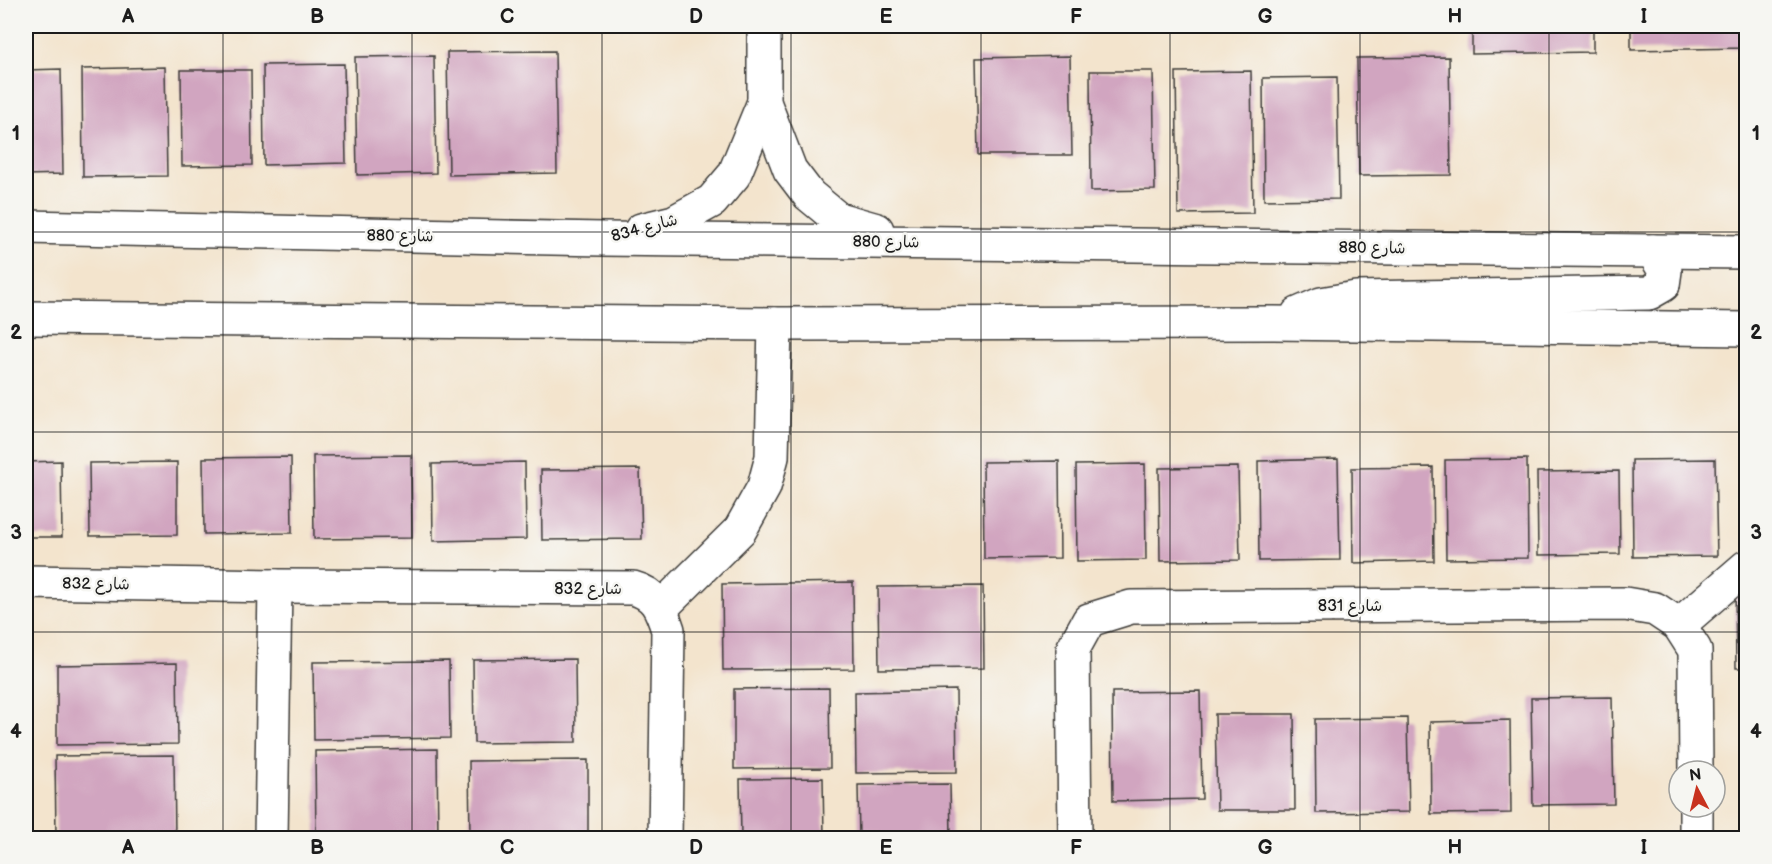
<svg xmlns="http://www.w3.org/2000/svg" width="1772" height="864" viewBox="0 0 1772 864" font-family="'Balsamiq Sans','Playpen Sans Arabic',sans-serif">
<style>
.building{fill:#d1a5c0}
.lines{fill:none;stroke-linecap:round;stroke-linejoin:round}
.minor-casing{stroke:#3c3a37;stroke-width:36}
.minor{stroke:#fff;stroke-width:33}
.grid{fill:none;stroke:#1c1c1c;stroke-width:1.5;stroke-opacity:0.55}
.labels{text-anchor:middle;stroke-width:5;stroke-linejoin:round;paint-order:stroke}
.street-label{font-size:16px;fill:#1c1c1c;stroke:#f6f6f2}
.neatline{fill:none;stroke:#1c1c1c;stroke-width:2}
.grid-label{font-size:20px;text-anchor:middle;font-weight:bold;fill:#1c1c1c}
</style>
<rect width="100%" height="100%" fill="#f6f6f2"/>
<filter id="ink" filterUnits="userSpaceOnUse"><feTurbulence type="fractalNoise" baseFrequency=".0167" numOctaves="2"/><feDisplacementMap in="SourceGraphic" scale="12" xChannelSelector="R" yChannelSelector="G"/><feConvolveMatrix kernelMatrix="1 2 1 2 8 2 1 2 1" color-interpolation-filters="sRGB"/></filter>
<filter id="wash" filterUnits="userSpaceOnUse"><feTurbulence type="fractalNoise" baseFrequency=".008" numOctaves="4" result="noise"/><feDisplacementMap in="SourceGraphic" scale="24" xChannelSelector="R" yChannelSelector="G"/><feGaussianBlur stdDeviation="1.35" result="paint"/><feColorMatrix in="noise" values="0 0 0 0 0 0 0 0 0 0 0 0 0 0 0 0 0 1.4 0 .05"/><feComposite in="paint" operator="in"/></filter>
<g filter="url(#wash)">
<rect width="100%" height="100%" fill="#f3e4cd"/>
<g id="blocks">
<g class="building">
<path d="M1472,26H1593V52L1472,54Z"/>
<path d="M1631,26H1746V48L1631,50Z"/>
<path d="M555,51L557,173L449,175L447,52Z"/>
<path d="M434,56L436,173L357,175L355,57Z"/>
<path d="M1070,56L1072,155H978L976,58Z"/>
<path d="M1449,57L1451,175L1359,176L1357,58Z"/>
<path d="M344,64L346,163L264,165L263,65Z"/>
<path d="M165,67L167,176L83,177L82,69Z"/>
<path d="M61,69L63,174L26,175V70Z"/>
<path d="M181,70H251L252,165L182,166Z"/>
<path d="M1090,71H1153L1155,190L1091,191Z"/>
<path d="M1251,71L1253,213L1178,214L1176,72Z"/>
<path d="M1337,77L1339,199L1264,200L1263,78Z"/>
<path d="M411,455L412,538L314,539L313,456Z"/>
<path d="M291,457L292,533L204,534L203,458Z"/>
<path d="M1338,459L1340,560L1259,561L1258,461Z"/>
<path d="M1527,459L1528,558L1446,559L1445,460Z"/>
<path d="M1715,459L1717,556L1633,557L1632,460Z"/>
<path d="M61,461L62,537H26V462Z"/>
<path d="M1059,461L1060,558L984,559L983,462Z"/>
<path d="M177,462V535L90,536L89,463Z"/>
<path d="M525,462L526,539L433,541L432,464Z"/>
<path d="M1145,464L1146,560L1077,561L1076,465Z"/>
<path d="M1238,467L1240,560L1160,561L1159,468Z"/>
<path d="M1433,467L1434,561L1353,563L1352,468Z"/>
<path d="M640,469L642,539L542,540L541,470Z"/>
<path d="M1619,471L1620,554L1538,555L1537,472Z"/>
<path d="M853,582L854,669L723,670L722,584Z"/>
<path d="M1735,585H1746V668H1736Z"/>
<path d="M983,586L984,668L879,669L878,587Z"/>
<path d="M575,659L576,742L474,743L473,660Z"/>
<path d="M449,661L450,738L314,740L313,662Z"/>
<path d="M177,663L178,744L57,745V665Z"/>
<path d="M829,688L830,768L734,769V689Z"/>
<path d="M956,690L957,772L856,773L855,692Z"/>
<path d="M1200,691L1202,799L1113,801L1112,692Z"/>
<path d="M1612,697L1614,804L1533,805L1531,698Z"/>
<path d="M1215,714H1294L1295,810H1217Z"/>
<path d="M1407,718L1409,812L1316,813L1315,719Z"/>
<path d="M1510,720L1511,813L1431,814L1430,722Z"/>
<path d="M437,749L438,838H316L315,751Z"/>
<path d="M174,755L175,838H56L55,756Z"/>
<path d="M588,760V838H470L469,761Z"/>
<path d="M823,778L824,838H741L740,779Z"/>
<path d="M950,784L951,838H859L858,785Z"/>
</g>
</g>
</g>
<g filter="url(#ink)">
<use href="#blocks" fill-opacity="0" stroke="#3c3a37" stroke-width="1.5"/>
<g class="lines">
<defs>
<g id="minor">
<path d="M764,26V102L790,170L809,195L838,219L877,230"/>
<path d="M26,227L603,239L1746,252"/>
<path d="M641,230L674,222L712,201L734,175L764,102"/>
<path d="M1298,314L1321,304L1356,298L1649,293L1663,285L1665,271L1653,251"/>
<path d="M26,318L775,324L1274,323L1746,329"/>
<path d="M26,582L275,586L633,588C656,594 661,608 668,630L665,838"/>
<path d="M661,608L740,530L764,487L772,457L775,324"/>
<path d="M1679,625L1746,567"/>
<path d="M1696,807V838"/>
<path d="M271,838L275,586"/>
<path d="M1075,838L1073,649L1089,620L1131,607L1625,604L1655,609L1679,625L1695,650L1696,771"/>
</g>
</defs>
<use href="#minor" class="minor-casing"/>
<use href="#minor" class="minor"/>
</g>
</g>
<path class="grid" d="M223,26V838M412,26V838M602,26V838M791,26V838M981,26V838M1170,26V838M1360,26V838M1549,26V838M26,232H1746M26,432H1746M26,632H1746"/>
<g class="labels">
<g class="street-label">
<text transform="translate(644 227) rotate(-15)" y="6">شارع 834</text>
<text transform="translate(400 235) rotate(1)" y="6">شارع 880</text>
<text transform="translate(886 241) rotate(1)" y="6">شارع 880</text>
<text transform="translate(1372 247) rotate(1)" y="6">شارع 880</text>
<text transform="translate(96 583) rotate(1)" y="6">شارع 832</text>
<text x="588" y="594">شارع 832</text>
<text x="1350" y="611">شارع 831</text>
</g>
</g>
<rect width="1772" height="864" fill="none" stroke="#f6f6f2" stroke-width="66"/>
<g transform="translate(1697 789) rotate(353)"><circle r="28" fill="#f6f6f2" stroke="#9f9f9c" stroke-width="1.5"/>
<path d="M0-4.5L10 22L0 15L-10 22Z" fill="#c8321e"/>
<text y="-9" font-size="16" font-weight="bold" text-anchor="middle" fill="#1c1c1c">N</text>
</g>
<rect x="33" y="33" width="1706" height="798" class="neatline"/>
<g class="grid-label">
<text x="128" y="23">A</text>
<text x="317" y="23">B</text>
<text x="507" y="23">C</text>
<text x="696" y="23">D</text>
<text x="886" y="23">E</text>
<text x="1076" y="23">F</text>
<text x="1265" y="23">G</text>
<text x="1455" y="23">H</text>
<text x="1644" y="23">I</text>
<text x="16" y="140">1</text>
<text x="1756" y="140">1</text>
<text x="16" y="339">2</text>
<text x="1756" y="339">2</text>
<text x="16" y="539">3</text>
<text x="1756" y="539">3</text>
<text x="16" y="738">4</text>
<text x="1756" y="738">4</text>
<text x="128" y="854">A</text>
<text x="317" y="854">B</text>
<text x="507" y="854">C</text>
<text x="696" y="854">D</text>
<text x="886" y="854">E</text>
<text x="1076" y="854">F</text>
<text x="1265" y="854">G</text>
<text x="1455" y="854">H</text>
<text x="1644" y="854">I</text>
</g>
</svg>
